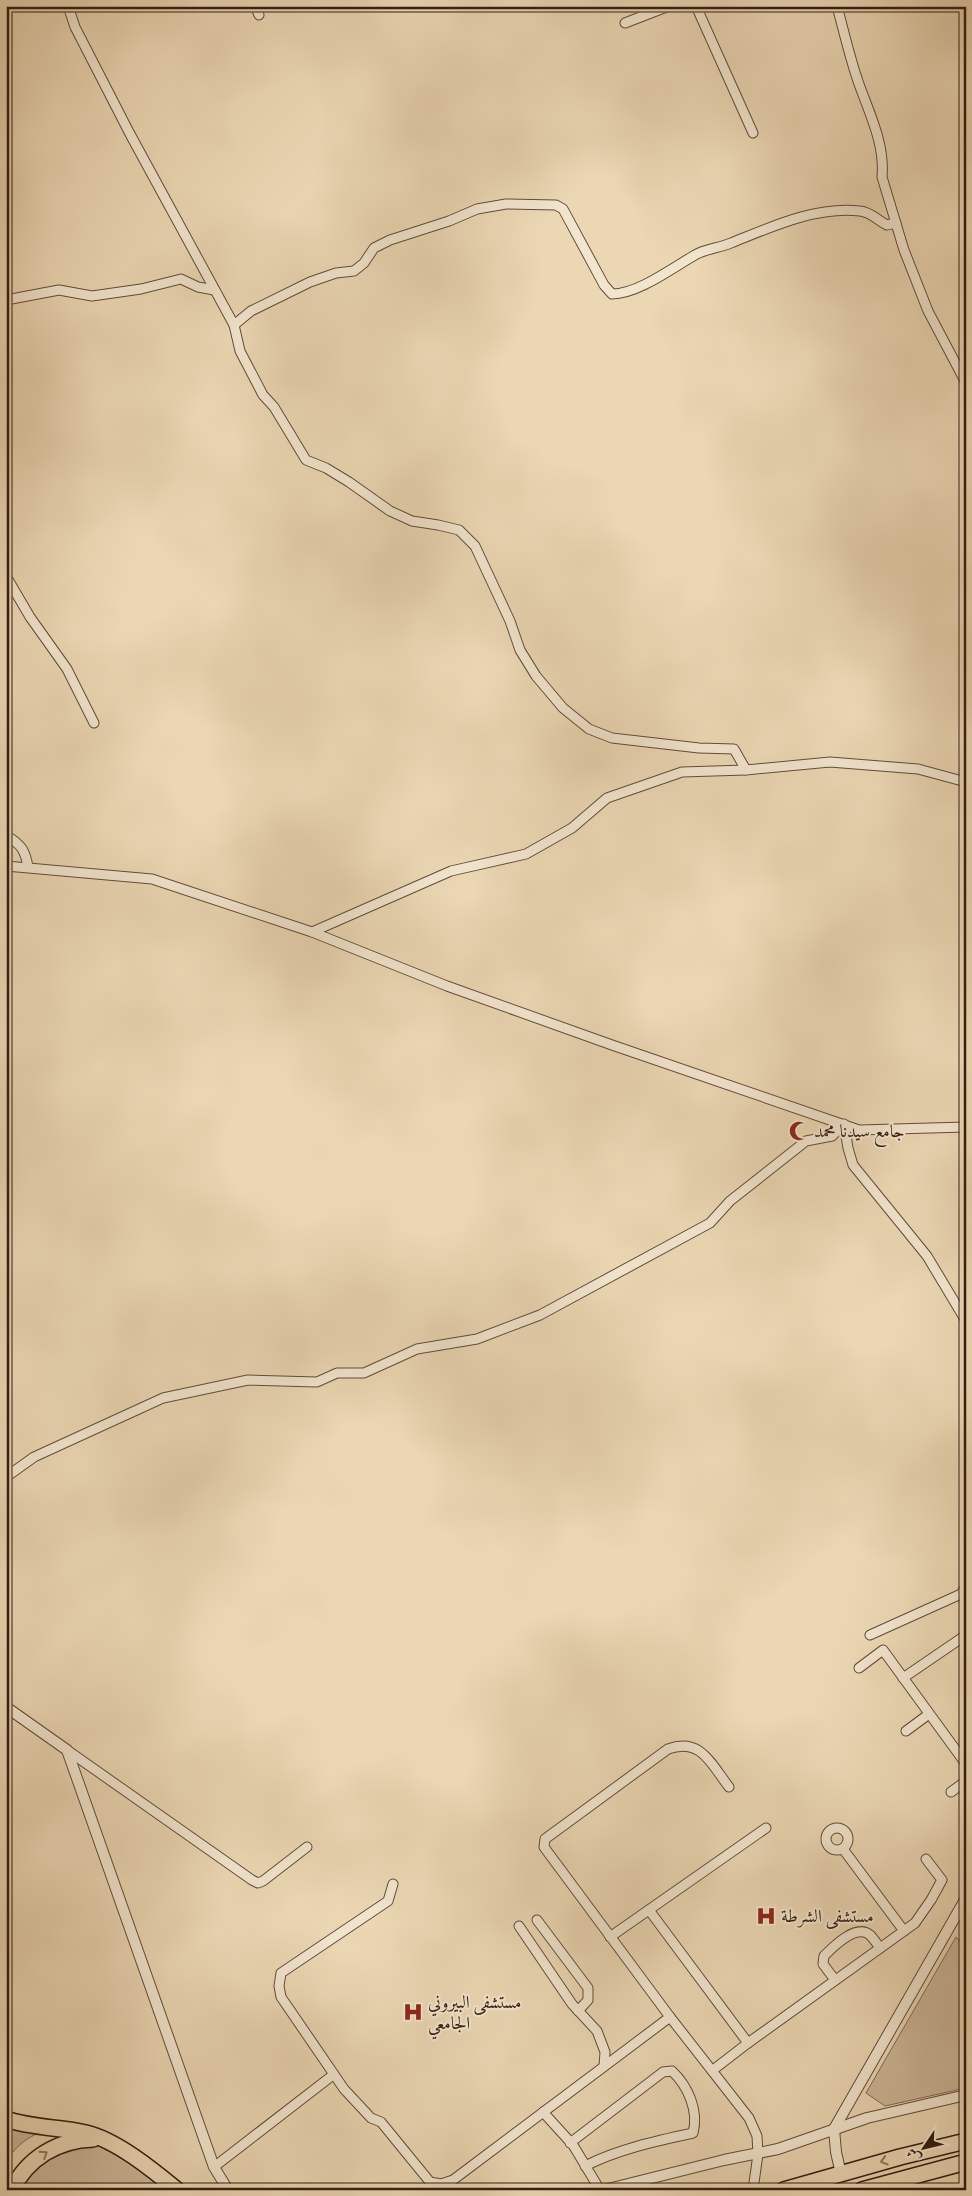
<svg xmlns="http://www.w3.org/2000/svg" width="972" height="2196" viewBox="0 0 972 2196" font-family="'IM FELL Double Pica',Amiri,serif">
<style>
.grass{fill:#ccb798;stroke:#806a55}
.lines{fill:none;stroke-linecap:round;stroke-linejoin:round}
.minor-casing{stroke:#614c3a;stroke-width:11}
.tertiary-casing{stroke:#614c3a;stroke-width:12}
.motorway-casing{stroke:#331d12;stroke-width:18}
.minor{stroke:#f2e5ce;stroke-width:9}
.tertiary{stroke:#f2e5ce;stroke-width:10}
.motorway{stroke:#ebd7b4;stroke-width:15}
.oneway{stroke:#8f7a63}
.labels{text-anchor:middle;stroke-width:4;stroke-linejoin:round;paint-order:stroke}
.poi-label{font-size:18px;fill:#331d12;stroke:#f2e5ce;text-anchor:start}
</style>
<rect width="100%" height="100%" fill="#ebd7b4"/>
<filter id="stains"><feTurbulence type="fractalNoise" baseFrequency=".004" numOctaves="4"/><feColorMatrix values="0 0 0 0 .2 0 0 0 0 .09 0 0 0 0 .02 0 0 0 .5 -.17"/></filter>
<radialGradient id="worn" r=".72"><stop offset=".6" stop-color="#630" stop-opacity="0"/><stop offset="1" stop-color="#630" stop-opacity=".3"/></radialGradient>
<g class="grass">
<path d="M956,1937L966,1948V2088L885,2106L866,2093Z"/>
<path d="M6,2120L52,2127C32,2135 16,2143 6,2163Z"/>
<path d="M104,2143L165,2190H11L38,2152Z"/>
</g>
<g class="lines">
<defs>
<g id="minor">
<path d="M68,6L75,27L130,134L234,325L240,351L263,395L274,407L306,460L326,468L349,482L390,511L412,521L438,525L459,530L475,546L510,621L520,650L536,676L563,708L589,729L612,738L699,748L734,749L746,770"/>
<path d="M255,6L259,15"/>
<path d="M696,6L753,133"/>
<path d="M837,6C844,32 850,59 859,84C870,115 885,144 882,177L904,250L928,311L966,383"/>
<path d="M625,23L669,6"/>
<path d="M6,300L59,290L92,296L141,289L181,279L198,287L214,290"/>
<path d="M234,325L251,311L310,282L336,273L354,271L364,263L374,248L390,240L449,221L477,209L506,204L556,205L563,209L604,285L612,294C638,294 672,268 695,255C705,249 719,248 731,243C771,227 816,206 860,211C871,212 877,220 887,225L896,223"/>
<path d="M6,576L30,617L67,669L94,723"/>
<path d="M6,835C21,845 25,849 28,867"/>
<path d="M6,866L152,879L312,932L447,986L612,1045L859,1130L966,1127"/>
<path d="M312,932L451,871L526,854L572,828L607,798L682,772L746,770L830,762L918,769L966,782"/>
<path d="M6,1477L34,1457L163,1398L248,1380L317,1382L337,1373H364L417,1349L477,1339L540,1315L710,1223L730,1201L806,1141L832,1136L844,1124L848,1148L853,1165L927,1256L966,1321"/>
<path d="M870,1635L961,1594L966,1586"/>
<path d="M859,1668L883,1650L966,1764"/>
<path d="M903,1678L966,1635"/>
<path d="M906,1731L929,1714"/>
<path d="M67,1750L252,1880L258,1883L263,1881L307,1847"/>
<path d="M729,1787C711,1764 701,1737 668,1749L545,1839L544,1847L670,2017L749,2118L757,2136L758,2154L753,2190"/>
<path d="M951,1792L966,1781"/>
<circle cx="837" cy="1839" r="11"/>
<path d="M843,1849L904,1931"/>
<path d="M393,1884L388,1901L281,1973L279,1986L281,1997L344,2089L371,2118L381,2122L430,2182L441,2184L453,2180L670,2017"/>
<path d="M649,1910L748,2043"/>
<path d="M537,1920L588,1988V2000L578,2011"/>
<path d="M519,1926L572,2004L597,2031L605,2052L604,2066"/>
<path d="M610,1937L766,1828"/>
<path d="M835,1980L823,1964L824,1956C833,1947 856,1923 870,1935C874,1939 877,1944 880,1948"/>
<path d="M713,2070L748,2043L915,1923L931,1900L942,1880L926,1859"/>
<path d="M543,2112L573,2145L600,2190"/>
<path d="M570,2143L663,2072L672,2071C688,2086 699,2111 693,2133C656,2141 619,2149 585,2166"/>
<path d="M214,2167L333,2075"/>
</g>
<g id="tertiary">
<path d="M6,1707L67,1750L214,2167L228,2190"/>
<path d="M841,2174L836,2152L834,2129L966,1898"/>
<path d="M604,2190L724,2160L778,2149L867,2118L966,2095"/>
</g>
<g id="motorway">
<path d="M6,2119C31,2128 60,2127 86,2133C116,2140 153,2170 177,2190"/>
<path d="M12,2190C27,2158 58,2140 93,2139"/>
<path d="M784,2190L900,2157L966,2141"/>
<path d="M862,2190L966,2162"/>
</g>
</defs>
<use href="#minor" class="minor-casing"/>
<use href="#tertiary" class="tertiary-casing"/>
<use href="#motorway" class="motorway-casing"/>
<use href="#minor" class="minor"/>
<use href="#tertiary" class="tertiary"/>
<use href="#motorway" class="motorway"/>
</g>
<defs><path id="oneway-chevron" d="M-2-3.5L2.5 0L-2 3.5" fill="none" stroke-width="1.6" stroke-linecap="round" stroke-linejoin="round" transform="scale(1.25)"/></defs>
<g class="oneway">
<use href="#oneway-chevron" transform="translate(44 2154) rotate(-33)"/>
<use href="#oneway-chevron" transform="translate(884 2161) rotate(163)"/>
</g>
<defs>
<symbol id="mosque-bare" viewBox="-9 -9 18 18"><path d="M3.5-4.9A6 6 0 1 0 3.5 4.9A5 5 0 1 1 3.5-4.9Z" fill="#8f2418" stroke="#f2e5ce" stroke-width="2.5" paint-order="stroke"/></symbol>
<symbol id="hospital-bare" viewBox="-9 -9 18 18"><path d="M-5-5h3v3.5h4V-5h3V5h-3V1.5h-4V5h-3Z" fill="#8f2418" stroke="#f2e5ce" stroke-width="2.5" paint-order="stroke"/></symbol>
</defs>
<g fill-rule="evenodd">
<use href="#mosque-bare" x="785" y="1117" width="28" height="28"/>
<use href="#hospital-bare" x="752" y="1902" width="28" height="28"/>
<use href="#hospital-bare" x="399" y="1998" width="28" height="28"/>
</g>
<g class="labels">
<g class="poi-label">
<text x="814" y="1137">جامع سيدنا محمد</text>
<text x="781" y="1922">مستشفى الشرطة</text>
<text x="428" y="2008">مستشفى البيروني<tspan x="428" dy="21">الجامعي</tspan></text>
</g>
</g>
<rect width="972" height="2196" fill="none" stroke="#ebd7b4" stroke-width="25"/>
<rect x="8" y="8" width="957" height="2181" fill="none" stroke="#331d12" stroke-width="2.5"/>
<rect x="12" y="12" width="947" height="2171" fill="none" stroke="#331d12"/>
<g transform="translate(924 2148) rotate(235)" stroke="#f2e5ce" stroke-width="4" paint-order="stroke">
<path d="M0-4L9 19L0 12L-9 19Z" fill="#331d12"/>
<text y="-8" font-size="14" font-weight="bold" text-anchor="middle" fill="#331d12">ش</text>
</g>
<rect width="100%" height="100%" filter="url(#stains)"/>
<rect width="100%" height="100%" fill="url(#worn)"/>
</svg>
